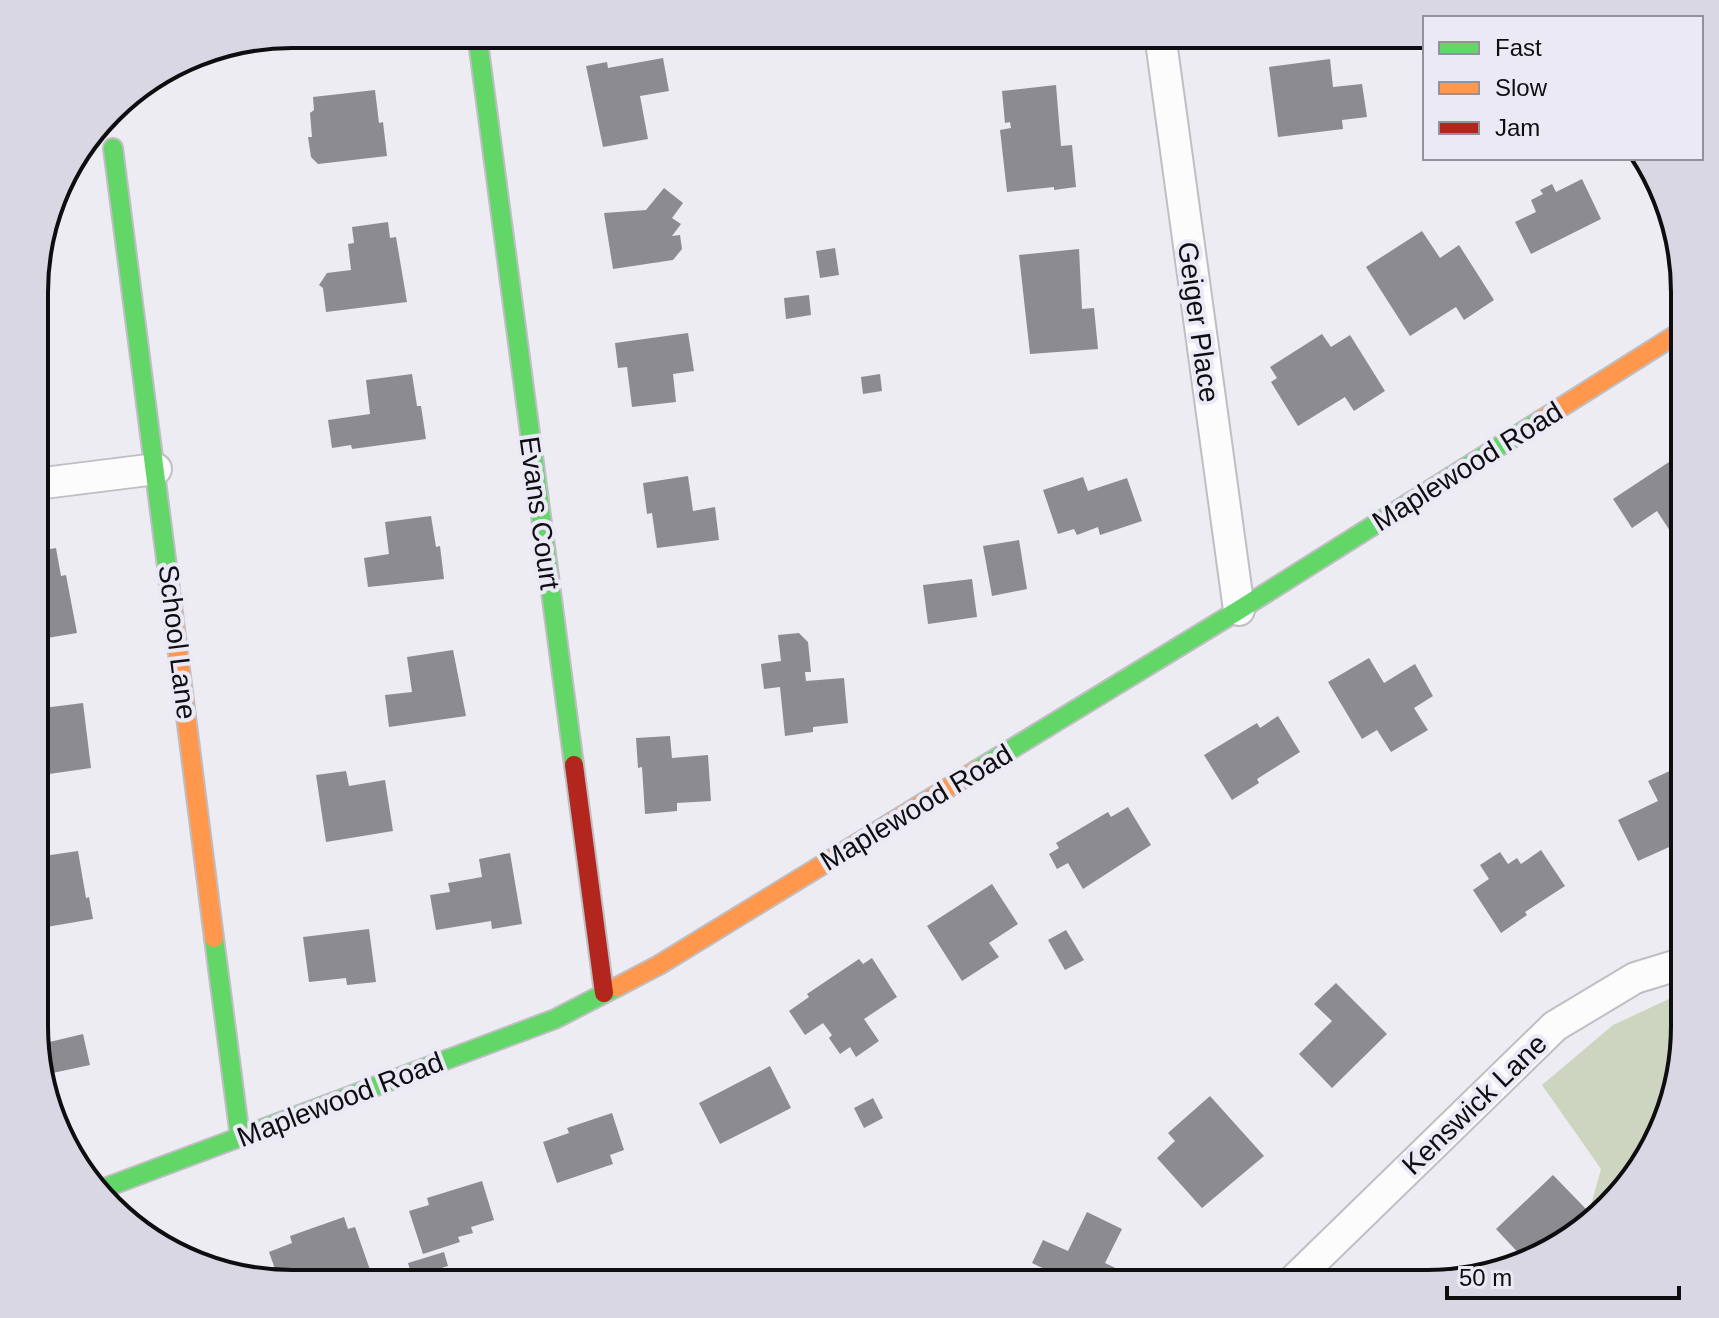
<svg xmlns="http://www.w3.org/2000/svg" width="1719" height="1318" viewBox="0 0 1719 1318" font-family="Arial,sans-serif">
<style>
.green{fill:#cdd4bf}
.building{fill:#8c8b90}
.lines{fill:none;stroke-linecap:round;stroke-linejoin:round}
.street-casing{stroke:#bfbfc3;stroke-width:34}
.fast-casing{stroke:#bfbfc3;stroke-width:22}
.slow-casing{stroke:#bfbfc3;stroke-width:22}
.jam-casing{stroke:#bfbfc3;stroke-width:22}
.street{stroke:#fcfcfd;stroke-width:30}
.fast{stroke:#63d668;stroke-width:18}
.slow{stroke:#ff974d;stroke-width:18}
.jam{stroke:#b3261e;stroke-width:18}
.labels{text-anchor:middle;stroke-width:8;stroke-linejoin:round;paint-order:stroke}
.street-label{font-size:28px;fill:#0e0e11;stroke:#ebe9f5}
.rim{fill:none;stroke:#0e0e11;stroke-width:4}
</style>
<rect width="100%" height="100%" fill="#edecf2"/>
<path class="green" d="M1684,992L1657,1137L1621,1196L1586,1223L1601,1169L1542,1085L1613,1025Z"/>
<g class="building">
<path d="M663,58L669,91L640,96L648,139L603,147L586,66L607,62L608,68Z"/>
<path d="M1330,59L1333,87L1362,84L1367,117L1342,120L1343,129L1278,137L1269,67Z"/>
<path d="M1056,85L1061,146L1072,145L1076,187L1054,190V187L1007,192L1000,130L1011,128L1010,122L1005,123L1002,91Z"/>
<path d="M375,90L379,123L383,122L387,156L318,164L311,157L308,137H312L310,113L314,110L313,97Z"/>
<path d="M1636,158H1643L1659,179L1661,190L1654,194Z"/>
<path d="M1582,179L1601,219L1531,254L1515,222L1536,212L1531,200L1543,194L1540,190L1552,184L1556,192Z"/>
<path d="M664,188L683,203L672,218L681,224L672,236L680,235L682,249L673,260L613,269L604,213L646,210Z"/>
<path d="M388,222L390,238L396,237L407,302L326,312L323,288L319,285L327,273L351,270L348,244L354,243L352,227Z"/>
<path d="M1422,231L1440,258L1459,245L1494,300L1464,320L1456,307L1410,336L1366,267Z"/>
<path d="M835,248L839,275L820,278L816,251Z"/>
<path d="M1079,249L1082,309L1094,308L1098,349L1030,354L1019,255Z"/>
<path d="M809,295L811,315L786,319L784,298Z"/>
<path d="M42,314L49,366L36,367V315Z"/>
<path d="M688,333L694,371L673,374L676,402L632,407L627,367L618,368L615,343Z"/>
<path d="M1322,334L1331,347L1350,335L1385,391L1354,411L1345,397L1298,426L1271,382L1277,378L1270,367Z"/>
<path d="M412,374L417,406H421L426,439L352,449L351,445L332,448L328,420L370,414L366,380Z"/>
<path d="M880,374L882,391L863,394L861,377Z"/>
<path d="M1669,462L1674,470L1685,463V521L1670,531L1657,511L1632,528L1613,499Z"/>
<path d="M688,476L693,511L715,507L719,540L657,548L652,513L647,514L643,483Z"/>
<path d="M1083,477L1088,491L1127,478L1142,521L1100,535L1098,527L1077,535L1074,529L1058,534L1043,490Z"/>
<path d="M431,516L436,547L440,546L444,579L368,587L364,558L389,554L385,522Z"/>
<path d="M1019,540L1027,589L992,596L983,546Z"/>
<path d="M36,545L38,551L56,548L61,576L66,575L77,633L35,640Z"/>
<path d="M972,579L977,617L928,624L923,585Z"/>
<path d="M799,633L808,642L811,672H805L806,681L844,678L848,723L813,727V732L785,736L780,687L764,689L761,664L781,661L778,635Z"/>
<path d="M453,650L466,716L389,727L385,695L412,692L407,657Z"/>
<path d="M1369,658L1384,683L1415,664L1433,696L1414,708L1428,730L1391,752L1377,730L1362,739L1328,682Z"/>
<path d="M83,703L91,768L35,776V709Z"/>
<path d="M1278,716L1300,752L1257,779L1259,783L1232,800L1204,755L1257,723L1260,728Z"/>
<path d="M670,736L672,758L708,755L711,801L677,803V811L645,814L642,767L638,768L636,738Z"/>
<path d="M1685,764V840L1638,861L1618,820L1658,801L1648,781Z"/>
<path d="M346,771L349,786L385,780L393,831L326,842L316,775Z"/>
<path d="M1128,807L1151,845L1083,889L1068,863L1057,869L1049,854L1059,848L1056,843L1108,812L1111,817Z"/>
<path d="M1541,850L1565,886L1525,912L1527,915L1501,933L1473,890L1489,879L1480,865L1500,852L1508,864L1517,858L1521,864Z"/>
<path d="M78,851L86,898L89,897L93,919L35,929V889L42,888L37,857Z"/>
<path d="M510,853L522,924L492,929L491,921L436,930L430,895L450,892L448,883L482,877L479,859Z"/>
<path d="M992,884L1018,924L989,943L999,957L962,981L927,926Z"/>
<path d="M369,929L376,982L347,985L346,978L309,982L303,937Z"/>
<path d="M1066,930L1084,960L1065,970L1048,940Z"/>
<path d="M872,958L897,997L864,1019L879,1041L856,1057L850,1047L840,1054L829,1038L832,1035L823,1023L805,1035L789,1011L809,997L807,994L859,959L863,964Z"/>
<path d="M1336,983L1387,1034L1332,1088L1299,1054L1332,1021L1314,1004Z"/>
<path d="M83,1034L90,1065L48,1074L41,1044Z"/>
<path d="M770,1066L791,1108L720,1144L699,1103Z"/>
<path d="M1210,1096L1264,1156L1202,1208L1157,1158L1175,1141L1168,1133Z"/>
<path d="M873,1098L883,1118L864,1128L854,1108Z"/>
<path d="M612,1113L624,1150L610,1155L613,1164L557,1183L543,1142L569,1133L567,1128Z"/>
<path d="M1553,1175L1586,1209L1553,1241L1557,1245L1540,1258L1526,1261L1496,1229Z"/>
<path d="M482,1181L494,1220L471,1227L473,1233L458,1237L460,1242L423,1254L409,1211L429,1205L427,1198Z"/>
<path d="M1087,1212L1122,1229L1105,1263L1134,1277L1130,1284H1053L1057,1275L1032,1263L1043,1240L1068,1251Z"/>
<path d="M344,1217L348,1229L355,1227L375,1284L325,1283L323,1277L306,1283H280L269,1252L292,1243L290,1236Z"/>
<path d="M444,1252L448,1266L412,1277L408,1263Z"/>
</g>
<g class="lines">
<defs>
<g id="street">
<path d="M1160,34L1239,610"/>
<path d="M36,484L156,469"/>
<path d="M1290,1284L1555,1026L1635,978L1684,963"/>
</g>
<g id="fast">
<path d="M477,34L574,765"/>
<path d="M113,148L168,574"/>
<path d="M977,770L1239,610L1541,420"/>
<path d="M214,938L240,1137"/>
<path d="M99,1190L555,1019L617,987"/>
</g>
<g id="slow">
<path d="M1541,420L1685,329"/>
<path d="M168,574L214,938"/>
<path d="M617,987L659,965L977,770"/>
</g>
<path id="jam" d="M574,765L604,993"/>
</defs>
<use href="#street" class="street-casing"/>
<use href="#fast" class="fast-casing"/>
<use href="#slow" class="slow-casing"/>
<use href="#jam" class="jam-casing"/>
<use href="#street" class="street"/>
<use href="#fast" class="fast"/>
<use href="#slow" class="slow"/>
<use href="#jam" class="jam"/>
</g>
<g class="labels">
<g class="street-label">
<text transform="translate(1199 322) rotate(82)" y="10">Geiger Place</text>
<text transform="translate(1467 466) rotate(-32)" y="10">Maplewood Road</text>
<text transform="translate(540 513) rotate(82)" y="10">Evans Court</text>
<text transform="translate(178 642) rotate(83)" y="10">School Lane</text>
<text transform="translate(916 807) rotate(-31)" y="10">Maplewood Road</text>
<text transform="translate(340 1099) rotate(-21)" y="10">Maplewood Road</text>
<text transform="translate(1474 1104) rotate(-44)" y="10">Kenswick Lane</text>
</g>
</g>
<path d="M0 0H1719V1318H0ZM292 48H1427A244 244 0 0 1 1671 292V1026A244 244 0 0 1 1427 1270H292A244 244 0 0 1 48 1026V292A244 244 0 0 1 292 48Z" fill="#d9d7e3" fill-rule="evenodd"/>
<path class="rim" d="M292 48H1427A244 244 0 0 1 1671 292V1026A244 244 0 0 1 1427 1270H292A244 244 0 0 1 48 1026V292A244 244 0 0 1 292 48Z"/>
<rect x="1423" y="16" width="280" height="144" fill="#ebe9f5" stroke="#93919a" stroke-width="2"/>
<rect x="1439" y="42" width="40" height="12" fill="#63d668" stroke="#93919a" stroke-width="2"/>
<text x="1495" y="56" font-size="24" fill="#0e0e11">Fast</text>
<rect x="1439" y="82" width="40" height="12" fill="#ff974d" stroke="#93919a" stroke-width="2"/>
<text x="1495" y="96" font-size="24" fill="#0e0e11">Slow</text>
<rect x="1439" y="122" width="40" height="12" fill="#b3261e" stroke="#93919a" stroke-width="2"/>
<text x="1495" y="136" font-size="24" fill="#0e0e11">Jam</text>
<path d="M1447 1286v12h232v-12" fill="none" stroke="#0e0e11" stroke-width="4"/>
<text x="1459" y="1286" font-size="24" fill="#0e0e11" stroke="#ebe9f5" stroke-width="6" paint-order="stroke">50 m</text>
</svg>
